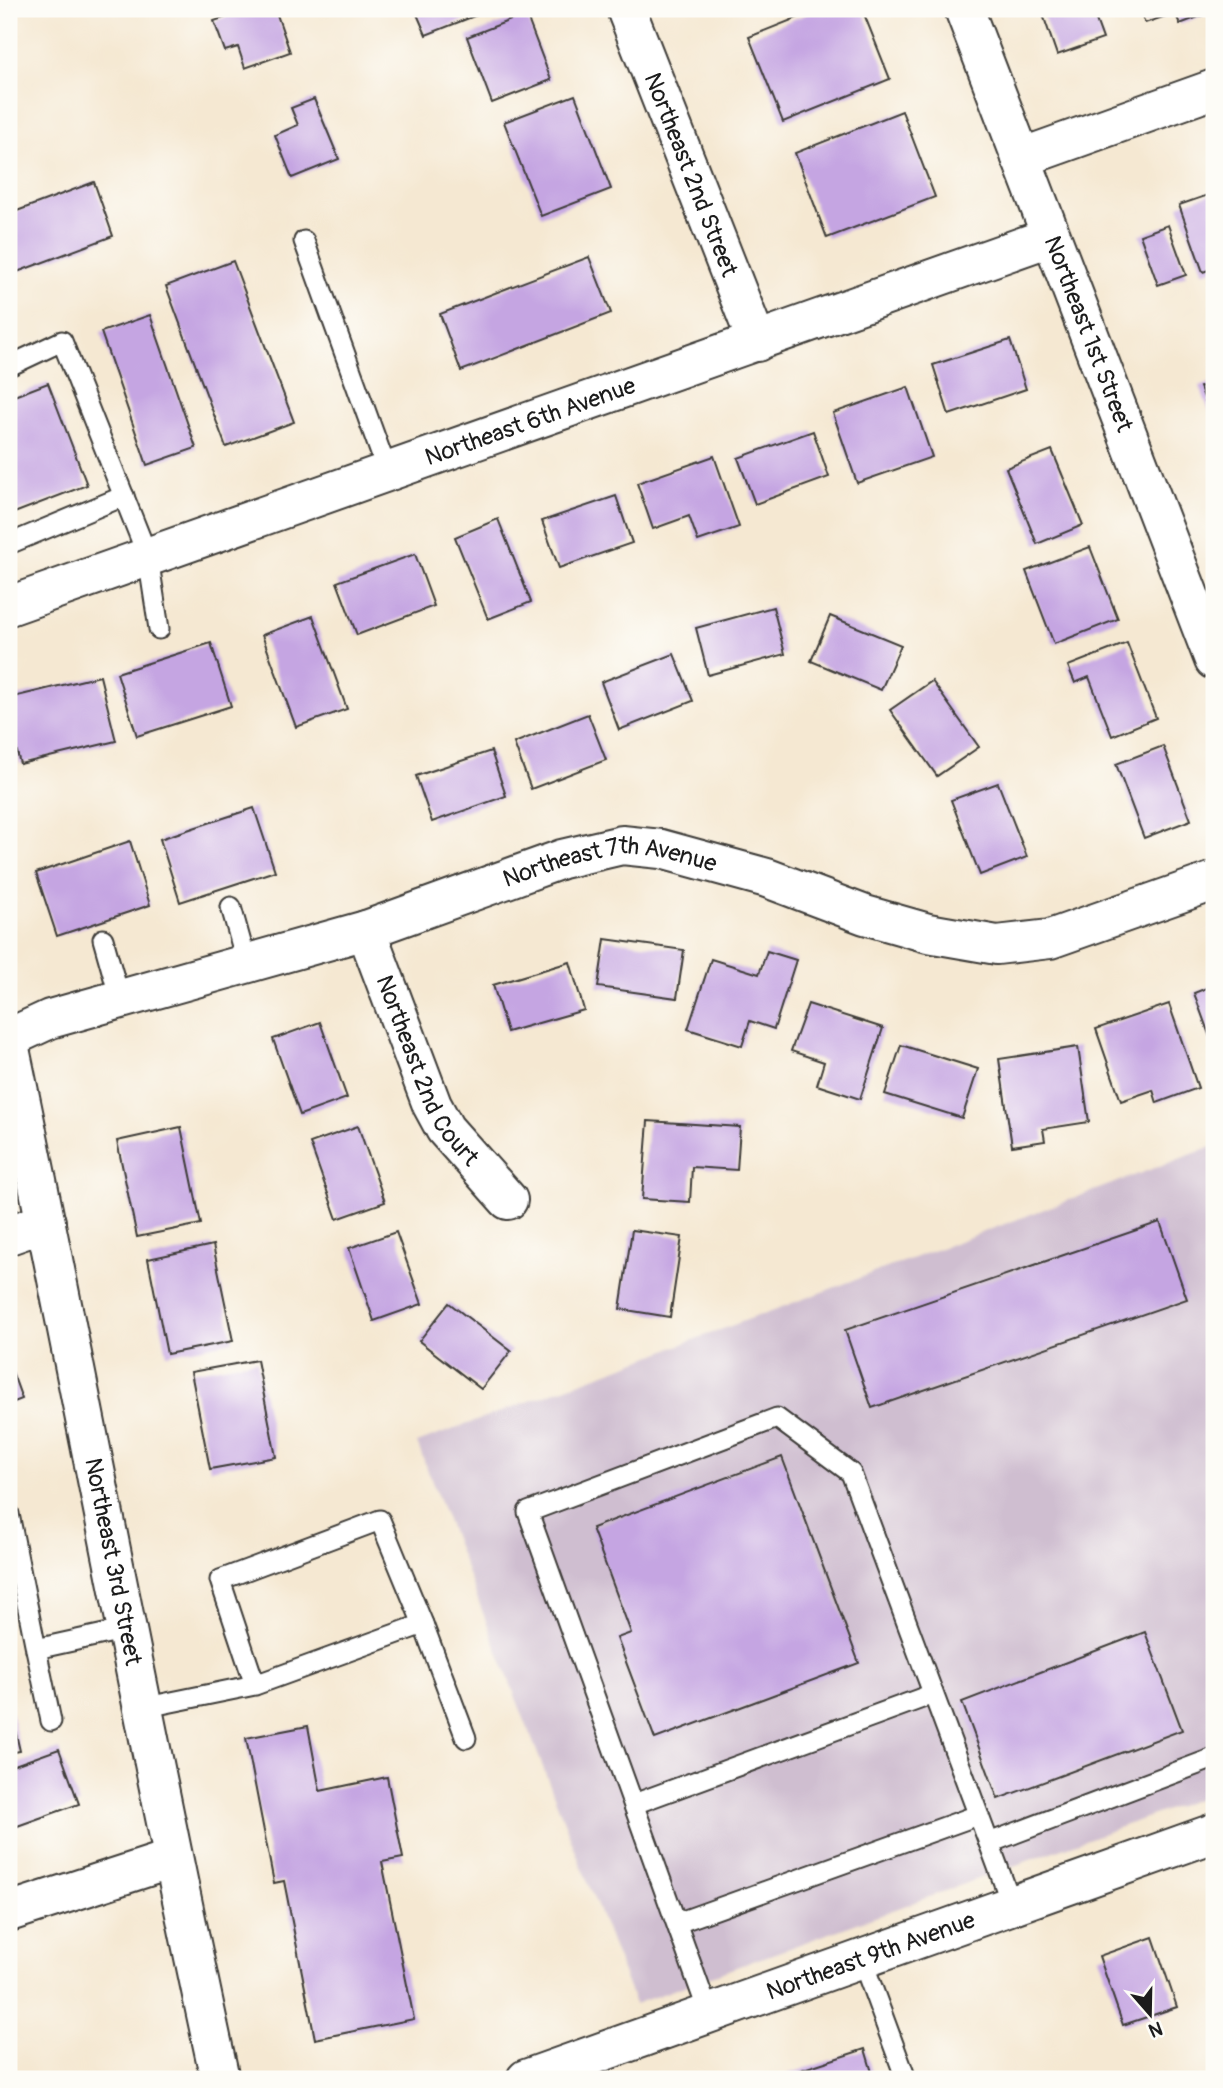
<svg xmlns="http://www.w3.org/2000/svg" width="1223" height="2088" viewBox="0 0 1223 2088" font-family="Pangolin,sans-serif">
<style>
.industrial{fill:#cfbed0}
.building{fill:#c5a5e2}
.lines{fill:none;stroke-linecap:round;stroke-linejoin:round}
.lane-casing{stroke:#3d3b37;stroke-width:23}
.street-casing{stroke:#3d3b37;stroke-width:42}
.lane{stroke:#fff;stroke-width:19}
.street{stroke:#fff;stroke-width:38}
.labels{text-anchor:middle;stroke-width:6;stroke-linejoin:round;paint-order:stroke}
.street-label{font-size:24px;fill:#1c1c1c;stroke:#fdfcf7}
</style>
<rect width="100%" height="100%" fill="#fdfcf7"/>
<filter id="ink" filterUnits="userSpaceOnUse"><feTurbulence type="fractalNoise" baseFrequency=".0143" numOctaves="2"/><feDisplacementMap in="SourceGraphic" scale="14" xChannelSelector="R" yChannelSelector="G"/><feConvolveMatrix kernelMatrix="1 2 1 2 8 2 1 2 1" color-interpolation-filters="sRGB"/></filter>
<filter id="wash" filterUnits="userSpaceOnUse"><feTurbulence type="fractalNoise" baseFrequency=".00686" numOctaves="4" result="noise"/><feDisplacementMap in="SourceGraphic" scale="28" xChannelSelector="R" yChannelSelector="G"/><feGaussianBlur stdDeviation="1.57" result="paint"/><feColorMatrix in="noise" values="0 0 0 0 0 0 0 0 0 0 0 0 0 0 0 0 0 1.4 0 .05"/><feComposite in="paint" operator="in"/></filter>
<g filter="url(#wash)">
<rect width="100%" height="100%" fill="#f5e8d2"/>
<path class="industrial" d="M1214,1146V1793L635,2004L417,1443Z"/>
<g id="blocks">
<g class="building">
<path d="M224,9H275L290,52L245,68L238,47L225,51L214,21L226,17Z"/>
<path d="M432,9H492L426,35L417,14Z"/>
<path d="M819,9H862L890,79L783,122L749,37Z"/>
<path d="M1041,9H1092L1103,39L1057,55Z"/>
<path d="M1139,9H1214V11L1180,24L1175,13L1145,23Z"/>
<path d="M526,14L551,80L492,103L467,37Z"/>
<path d="M575,95L611,189L541,216L504,122Z"/>
<path d="M314,99L339,159L292,178L275,135L298,125L291,108Z"/>
<path d="M902,111L935,197L827,238L795,153Z"/>
<path d="M94,182L113,236L9,275V214Z"/>
<path d="M1214,193V268L1203,272L1179,205Z"/>
<path d="M1168,225L1186,275L1158,285L1140,235Z"/>
<path d="M589,257L611,313L461,371L440,314Z"/>
<path d="M233,261L294,422L226,447L166,286Z"/>
<path d="M150,315L196,448L147,465L101,332Z"/>
<path d="M1010,340L1026,389L949,415L933,365Z"/>
<path d="M1214,382V423L1200,387Z"/>
<path d="M48,383L87,485L9,515V398Z"/>
<path d="M908,387L932,457L857,483L833,413Z"/>
<path d="M813,431L829,477L755,504L738,458Z"/>
<path d="M1052,450L1083,525L1037,544L1006,468Z"/>
<path d="M714,456L739,527L698,541L689,516L653,529L637,483Z"/>
<path d="M616,496L632,543L559,568L542,521Z"/>
<path d="M498,519L531,602L488,619L455,537Z"/>
<path d="M1090,547L1118,619L1054,644L1026,571Z"/>
<path d="M415,554L434,606L357,635L337,582Z"/>
<path d="M773,607L785,654L708,675L696,628Z"/>
<path d="M313,616L347,709L296,727L262,635Z"/>
<path d="M830,616L901,645L881,690L811,661Z"/>
<path d="M211,643L231,706L137,736L117,673Z"/>
<path d="M1127,643L1156,718L1112,736L1089,677L1075,683L1068,666Z"/>
<path d="M674,654L693,701L619,730L601,682Z"/>
<path d="M100,676L116,741L20,764L9,719V698Z"/>
<path d="M932,681L979,747L937,776L890,710Z"/>
<path d="M588,714L606,760L531,789L514,743Z"/>
<path d="M1163,746L1191,820L1144,838L1116,764Z"/>
<path d="M491,751L506,796L432,822L416,776Z"/>
<path d="M998,783L1027,857L980,875L951,800Z"/>
<path d="M254,808L275,871L180,902L160,839Z"/>
<path d="M130,841L150,905L57,936L36,873Z"/>
<path d="M605,939L684,950L677,998L598,987Z"/>
<path d="M767,951L796,960L774,1029L750,1021L742,1046L688,1029L711,959L759,974Z"/>
<path d="M570,962L584,1010L507,1032L493,985Z"/>
<path d="M1214,985V1039L1211,1040L1194,993Z"/>
<path d="M808,1004L883,1028L860,1099L817,1085L824,1062L791,1051Z"/>
<path d="M1169,1004L1198,1088L1157,1103L1153,1090L1121,1101L1096,1029Z"/>
<path d="M320,1022L347,1098L300,1115L273,1039Z"/>
<path d="M901,1045L978,1069L962,1118L885,1094Z"/>
<path d="M1078,1047L1089,1122L1043,1129L1045,1141L1012,1146L999,1059Z"/>
<path d="M648,1121L740,1127L737,1170L692,1167L690,1202L642,1199Z"/>
<path d="M358,1126L385,1202L337,1219L310,1143Z"/>
<path d="M181,1127L201,1224L137,1237L117,1141Z"/>
<path d="M1160,1222L1187,1299L872,1408L845,1330Z"/>
<path d="M632,1230L682,1237L670,1317L620,1309Z"/>
<path d="M396,1232L422,1304L374,1321L349,1248Z"/>
<path d="M213,1245L233,1341L167,1354L148,1259Z"/>
<path d="M449,1303L511,1351L481,1389L419,1341Z"/>
<path d="M257,1360L276,1457L210,1469L191,1372Z"/>
<path d="M9,1363L22,1399L9,1404Z"/>
<path d="M782,1457L859,1663L655,1739L617,1638L631,1633L592,1528Z"/>
<path d="M1145,1632L1182,1730L998,1799L962,1702Z"/>
<path d="M9,1704L20,1751L9,1753Z"/>
<path d="M308,1726L320,1791L387,1777L403,1858L382,1862L414,2019L315,2039L284,1881L274,1883L246,1738Z"/>
<path d="M59,1749L79,1804L9,1829V1767Z"/>
<path d="M1153,1937L1177,2007L1123,2025L1099,1956Z"/>
<path d="M865,2049L874,2079H773Z"/>
</g>
</g>
</g>
<g filter="url(#ink)">
<use href="#blocks" fill-opacity="0" stroke="#3d3b37" stroke-width="2"/>
<g class="lines">
<defs>
<g id="lane">
<path d="M304,241L388,473"/>
<path d="M9,366L62,341L148,557L159,629"/>
<path d="M9,544L124,496"/>
<path d="M231,907L247,964"/>
<path d="M103,939L120,999"/>
<path d="M9,1514L36,1649L127,1629"/>
<path d="M423,1624L466,1738"/>
<path d="M36,1649L51,1721"/>
<path d="M142,1708L255,1685L423,1624L380,1520L220,1580L255,1685"/>
<path d="M634,1804L933,1694"/>
<path d="M1012,1905L989,1843L1214,1758"/>
<path d="M677,1923L978,1815"/>
<path d="M862,1960L906,2079"/>
<path d="M709,2014L528,1512L777,1418L851,1473L989,1843"/>
</g>
<g id="street">
<path id="s1" d="M626,9L757,342"/>
<path id="s2" d="M964,9L1214,660"/>
<path d="M1021,158L1214,89"/>
<path id="s3" d="M9,606L1050,237"/>
<path id="s4" d="M366,930L432,1105L445,1129L508,1200"/>
<path id="s5" d="M9,1038L50,1019L366,930L562,859L622,845L661,849L767,878L865,915L928,933L997,945L1050,939L1214,881"/>
<path id="s6" d="M9,1044C81,1389 145,1735 220,2079"/>
<path d="M9,1235L46,1222"/>
<path d="M9,1912L172,1859"/>
<path id="s7" d="M526,2079L1214,1833"/>
</g>
</defs>
<use href="#lane" class="lane-casing"/>
<use href="#street" class="street-casing"/>
<use href="#lane" class="lane"/>
<use href="#street" class="street"/>
</g>
</g>
<g class="labels">
<g class="street-label">
<text dy="8" stroke="none"><textPath href="#s1" startOffset="178">Northeast 2nd Street</textPath></text>
<text dy="8" stroke="none"><textPath href="#s2" startOffset="348">Northeast 1st Street</textPath></text>
<text dy="8" stroke="none"><textPath href="#s3" startOffset="553">Northeast 6th Avenue</textPath></text>
<text dy="8" stroke="none"><textPath href="#s5" startOffset="630">Northeast 7th Avenue</textPath></text>
<text dy="8" stroke="none"><textPath href="#s4" startOffset="154">Northeast 2nd Court</textPath></text>
<text dy="8" stroke="none"><textPath href="#s6" startOffset="528">Northeast 3rd Street</textPath></text>
<text dy="8" stroke="none"><textPath href="#s7" startOffset="366">Northeast 9th Avenue</textPath></text>
</g>
</g>
<rect width="1223" height="2088" fill="none" stroke="#fdfcf7" stroke-width="35"/>
<g transform="translate(1150 2014) rotate(160)" stroke="#fdfcf7" stroke-width="5" paint-order="stroke">
<path d="M0-5L12 26L0 18L-12 26Z" fill="#1c1c1c"/>
<text y="-10" font-size="19" font-weight="bold" text-anchor="middle" fill="#1c1c1c">N</text>
</g>
</svg>
